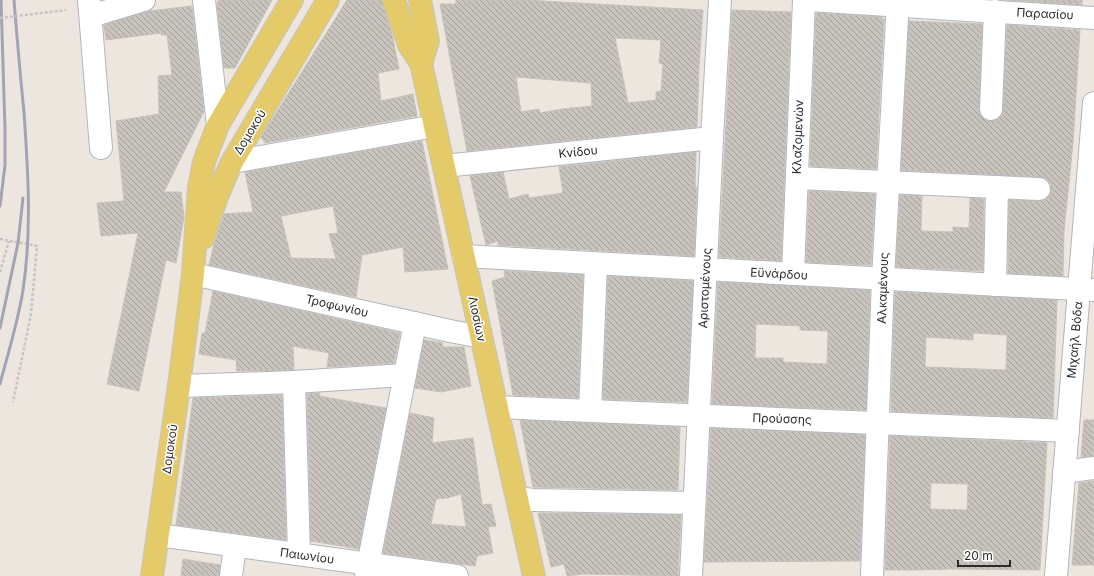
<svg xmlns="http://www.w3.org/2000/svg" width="1094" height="576" viewBox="0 0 1094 576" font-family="Inter,sans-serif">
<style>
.building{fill:url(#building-back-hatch);stroke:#c7c2b8;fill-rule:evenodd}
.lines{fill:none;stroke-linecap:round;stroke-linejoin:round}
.minor-casing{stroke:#b2b5be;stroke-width:24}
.major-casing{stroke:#c4c4c4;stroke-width:24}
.path{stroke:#c4c4c4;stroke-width:2.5;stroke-dasharray:3 2;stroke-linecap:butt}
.minor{stroke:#fff;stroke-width:22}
.major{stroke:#e5ca6a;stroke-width:22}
.rail{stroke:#a2a4b4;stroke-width:3}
.path-bridge{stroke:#c4c4c4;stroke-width:2.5;stroke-dasharray:3 2;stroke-linecap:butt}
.labels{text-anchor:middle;stroke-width:3;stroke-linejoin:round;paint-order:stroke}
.street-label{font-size:12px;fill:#2b2b2b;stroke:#fff}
</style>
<defs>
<pattern id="building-back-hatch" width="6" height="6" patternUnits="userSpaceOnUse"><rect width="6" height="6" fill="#c8c4bd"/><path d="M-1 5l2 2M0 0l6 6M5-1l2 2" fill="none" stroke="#a39f9a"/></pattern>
</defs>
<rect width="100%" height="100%" fill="#ece6df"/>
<g class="building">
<path d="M218,0H272L235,68H224L217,3H218Z"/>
<path d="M347,0H382L392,34L399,69L378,73L381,101L413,94L417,116L265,143L261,137Z"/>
<path d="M456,0H525L703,10L699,66L697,127L467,151L440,4H456ZM615,38L661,40L659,63L663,64L661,91L656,92V100L628,103ZM516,77L591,83L592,106L562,109L540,113L539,109L521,112Z"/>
<path d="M1007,0H1082V5Z"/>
<path d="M192,6L204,111L164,192H181L184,217L176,263L166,260L139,391L107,384L138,233L101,236L97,203L124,201L116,121L159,114L158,76L172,75L167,35H161V33L106,40L104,25L149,11Z"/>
<path d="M732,10L791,12L781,261L719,257Z"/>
<path d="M816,13L882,17V19H884L876,169L810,166Z"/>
<path d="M909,21L982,24L979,108L980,115L985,120L990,121L997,120L1002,115L1003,110L1007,25L1080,30L1073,143L1064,231L1063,276L1008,273L1009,200L1038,201L1045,200L1050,195L1051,190L1050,184L1046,179L1040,177L901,170Z"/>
<path d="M422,141L448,269L405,272L403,247L362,255L356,297L209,265L214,244L224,214L253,212L245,172ZM333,206L338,233L329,234L336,259L291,258L281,216Z"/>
<path d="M696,152L695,187H697L694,256L498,245V241L486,245L470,176L503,172L509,199L528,194L529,198L563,193L559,167Z"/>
<path d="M809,191L875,194L871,265L806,262Z"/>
<path d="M900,195L922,196L921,231L953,232V227L969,228L970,198L984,199L983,271L896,267Z"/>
<path d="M504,271L583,275L578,398L513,395L492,281L505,277Z"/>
<path d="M608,276L693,281L687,402L603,399Z"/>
<path d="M718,282L870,290L866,410L712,404ZM756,324L800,326V330L828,331L827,364L783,362V358H755Z"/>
<path d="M213,291L400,333L394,363L327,367L329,353L293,346L294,370L237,371L236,360L199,354L202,333H205Z"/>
<path d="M895,292L1057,300L1053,418L891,411ZM973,333L1007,335L1006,370L925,367L926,337L973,340Z"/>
<path d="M424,340L443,343L442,347H464L471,386L441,392L415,388Z"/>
<path d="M320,393L319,396L386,408L359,549L311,541L307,394Z"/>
<path d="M282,395L286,540L176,525L193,398Z"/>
<path d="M410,413L434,418L432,443L473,438L482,505L491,504L496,526L488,527L493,553L477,556L475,566L383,553ZM461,494L466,527L431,524L436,499L447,498Z"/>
<path d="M520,420L680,427L678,490L533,487Z"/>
<path d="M1084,420H1094V456L1081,457Z"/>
<path d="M711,428L865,435L860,561L704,562Z"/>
<path d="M890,436L1047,443L1040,570L951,569L916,570H885ZM931,483L968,484L967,510L930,509Z"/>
<path d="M1094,481V565H1072L1079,483Z"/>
<path d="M538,513L681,515L678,576L583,574L567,576L564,564L551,567Z"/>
<path d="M183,559L220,565L219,576H181Z"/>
</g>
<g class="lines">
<defs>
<g id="minor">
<path d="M89,0L101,148"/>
<path d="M204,0L218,125"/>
<path d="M808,0L1094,18"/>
<path d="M91,16L144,0"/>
<path d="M991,109L995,11"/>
<path d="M232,162L435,126"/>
<path d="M444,166L712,138"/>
<path d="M797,178L1039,189"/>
<path d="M463,256L1094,290"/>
<path d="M193,274L450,331L481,337"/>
<path d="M793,274L804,0"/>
<path d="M995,285L997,187"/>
<path d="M294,382L299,554"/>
<path d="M179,386L294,382L405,375"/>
<path d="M497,407L1068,431"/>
<path d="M590,411L596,264"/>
<path d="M1064,472L1094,468"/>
<path d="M517,498L533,500L694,503"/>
<path d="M158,535L457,576"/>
<path d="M231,576L235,546"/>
<path d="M366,576L415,323"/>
<path d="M691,576L712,138L720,0"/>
<path d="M872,576L883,279L898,0"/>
<path d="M1056,576L1094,103"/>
</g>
<g id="major">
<path d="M394,0L409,45L421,63L534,576"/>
<path d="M420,0L428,41L421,63"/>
<path d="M203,238C211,212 220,187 232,162L328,0"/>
<path d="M152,576L179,386L193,274L199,187L204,162L218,125L292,0"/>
</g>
</defs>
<use href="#minor" class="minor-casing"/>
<use href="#major" class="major-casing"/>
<g class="path">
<path d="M0,239L37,246L31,314L13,402"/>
<path d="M0,272L9,241"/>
</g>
<use href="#minor" class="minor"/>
<use href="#major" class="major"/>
<g class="rail">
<path d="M0,206L5,165V128L1,0"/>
<path d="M0,328L18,243L23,198"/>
<path d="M0,384C8,353 18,322 23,290C32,231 28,170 24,112C20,74 17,37 14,0"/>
</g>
<path class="path-bridge" d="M0,18L66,10"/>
</g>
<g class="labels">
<g class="street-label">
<text transform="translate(1045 14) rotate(3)" y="4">Παρασίου</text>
<text transform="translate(250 132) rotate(-59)" y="4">Δομοκού</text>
<text transform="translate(798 137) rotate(-88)" y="4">Κλαζομενών</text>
<text transform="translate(578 152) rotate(-6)" y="4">Κνίδου</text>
<text transform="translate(779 274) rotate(3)" y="4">Εϋνάρδου</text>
<text transform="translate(705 288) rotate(-87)" y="4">Αριστομένους</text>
<text transform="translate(883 288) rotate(-88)" y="4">Αλκαμένους</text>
<text transform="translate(337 306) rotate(13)" y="4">Τροφωνίου</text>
<text transform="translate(477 319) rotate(78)" y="4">Λιοσίων</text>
<text transform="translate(1075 340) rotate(-85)" y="4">Μιχαήλ Βόδα</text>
<text transform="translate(782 419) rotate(2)" y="4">Προύσσης</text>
<text transform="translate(170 449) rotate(-82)" y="4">Δομοκού</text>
<text transform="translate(307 556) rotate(8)" y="4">Παιωνίου</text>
</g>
</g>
<path d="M958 560v6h52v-6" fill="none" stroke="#2b2b2b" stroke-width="2"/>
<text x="964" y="560" font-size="12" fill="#2b2b2b" stroke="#ffffff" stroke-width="3" paint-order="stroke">20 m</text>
</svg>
